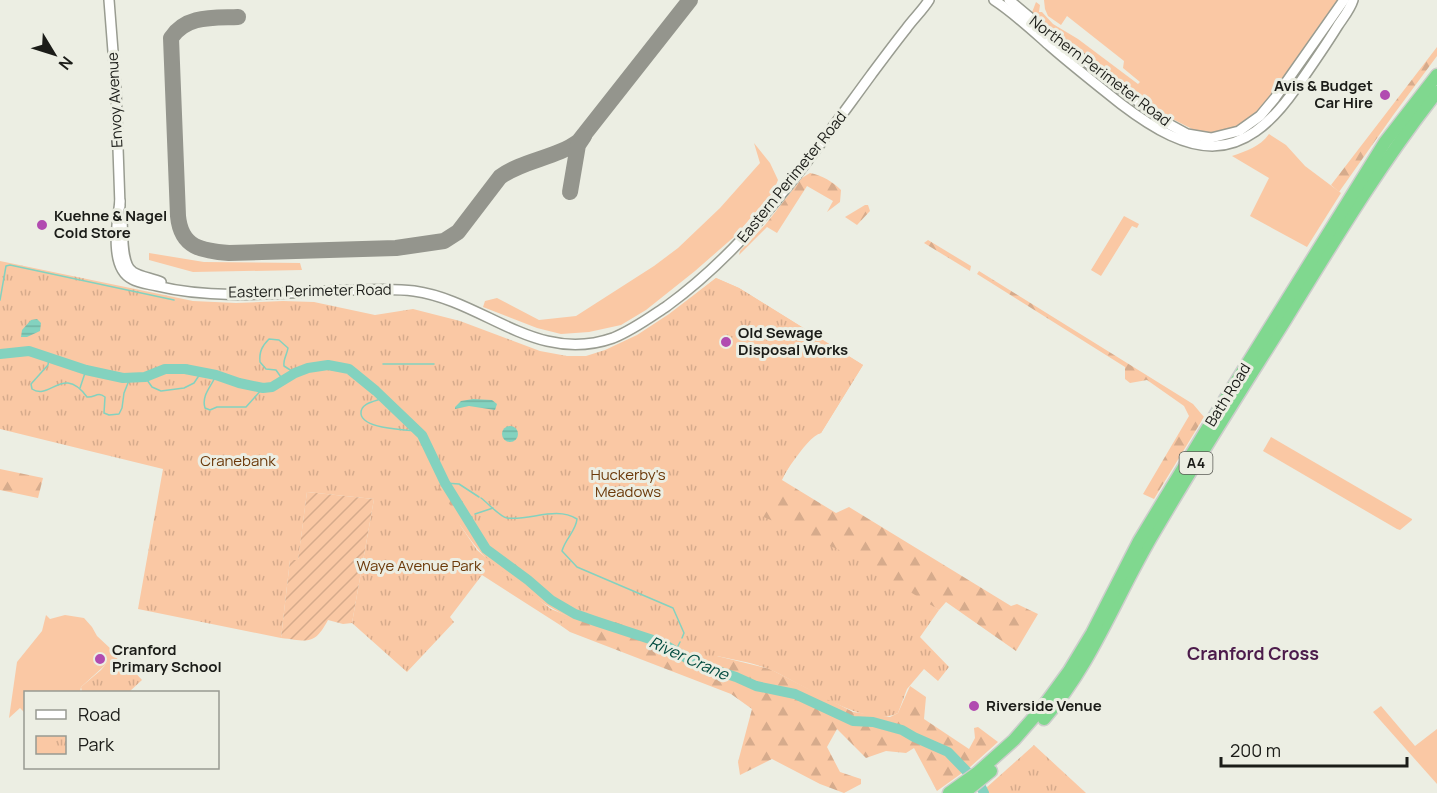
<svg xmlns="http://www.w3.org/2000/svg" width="1437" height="793" viewBox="0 0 1437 793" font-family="Manrope,sans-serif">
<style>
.grass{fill:#fac8a4}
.forest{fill:url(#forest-firs)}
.park{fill:url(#park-tufts)}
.garden{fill:url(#garden-furrows)}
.water{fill:url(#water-rules)}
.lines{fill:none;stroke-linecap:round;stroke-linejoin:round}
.stream{stroke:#83d2bf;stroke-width:1.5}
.river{stroke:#83d2bf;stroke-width:10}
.taxiway{stroke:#94958d;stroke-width:16}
.tertiary-casing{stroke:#999c91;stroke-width:12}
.trunk-casing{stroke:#cdcdcc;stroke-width:15}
.tertiary{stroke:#fff;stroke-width:9}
.trunk{stroke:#80d88f;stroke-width:12}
.poi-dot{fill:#b14bb0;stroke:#eceee3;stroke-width:2}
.labels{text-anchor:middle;stroke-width:6;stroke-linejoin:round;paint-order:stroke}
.shield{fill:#eceee3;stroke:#5a5b55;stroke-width:1.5}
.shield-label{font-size:14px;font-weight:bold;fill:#1b1c18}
.street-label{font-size:15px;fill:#1b1c18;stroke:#eceee3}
.poi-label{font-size:15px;font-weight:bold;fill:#1b1c18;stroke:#eceee3;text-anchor:start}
.park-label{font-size:15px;fill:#6b390a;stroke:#eceee3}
.water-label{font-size:16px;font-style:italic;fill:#024c40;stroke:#eceee3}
.quarter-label{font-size:18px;font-weight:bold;fill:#4c1b4b;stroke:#eceee3}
</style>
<defs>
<pattern id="forest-firs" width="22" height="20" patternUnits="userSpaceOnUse" patternTransform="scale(1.5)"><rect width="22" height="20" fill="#fac8a4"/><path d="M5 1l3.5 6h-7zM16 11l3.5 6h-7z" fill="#d6ab8c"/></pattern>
<pattern id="park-tufts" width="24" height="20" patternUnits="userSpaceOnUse" patternTransform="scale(1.5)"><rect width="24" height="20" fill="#fac8a4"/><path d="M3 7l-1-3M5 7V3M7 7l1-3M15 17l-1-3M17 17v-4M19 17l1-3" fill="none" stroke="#d6ab8c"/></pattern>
<pattern id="garden-furrows" width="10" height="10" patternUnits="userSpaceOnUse" patternTransform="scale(1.5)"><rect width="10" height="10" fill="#fac8a4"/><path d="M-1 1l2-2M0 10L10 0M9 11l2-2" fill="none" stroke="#d6ab8c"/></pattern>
<pattern id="water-rules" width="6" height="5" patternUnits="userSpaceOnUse" patternTransform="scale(1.5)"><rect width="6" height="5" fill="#83d2bf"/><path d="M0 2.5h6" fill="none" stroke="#71b4a3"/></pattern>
</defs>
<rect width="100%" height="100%" fill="#eceee3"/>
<g class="grass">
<path d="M1044,0H1340L1278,87L1257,113L1236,128L1213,133L1196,131L1153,109L1031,15L1036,2L1040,5L1039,12H1042L1053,24L1078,39L1138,84L1140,82L1123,68L1124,61L1067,16L1061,25L1048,16L1045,9Z"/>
<path d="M1269,134L1286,145L1305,166L1341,193L1307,247L1250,216L1269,178L1232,156C1246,151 1260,147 1269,134Z"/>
<path d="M754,143L770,163L778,180L773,192L735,236L695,271L646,310L621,325L589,332L561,334L537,328L483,307L485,301L497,298L539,320L576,316L654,266L678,248L720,208L760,163Z"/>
<path d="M1124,216L1139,224L1137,228L1132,226L1101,276L1091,270Z"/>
<path d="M149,253L204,262L300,263L302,270L193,272L149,260Z"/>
<path d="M1271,437L1412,519V520L1400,530L1397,529L1263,451Z"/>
<path d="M46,615L50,619L65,615L84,618L92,627L97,636L112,650L115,656L81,687L80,692H26L25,713L20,708L9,718L17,662L42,631Z"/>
<path d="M1381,706L1415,746L1437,729V784L1373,712Z"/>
</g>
<g class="forest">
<path d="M1437,47V56L1394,114L1339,192L1331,185Z"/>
<path d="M810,173C822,175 833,182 841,190L840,202L827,212L833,201L807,186L777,233L767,227L739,255L740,251L765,225L802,178Z"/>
<path d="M865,205H868L870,211L857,225L845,217Z"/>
<path d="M928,240L971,266L970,271L924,243Z"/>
<path d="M979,271L1193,404L1204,417L1154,499L1143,494L1189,416L1184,406L1147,380L1130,383L1125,379V367L977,274Z"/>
<path d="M716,278L739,288L863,365L821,433C802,437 790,465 782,480L836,513L849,507L1011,606L1017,604L1038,614L1016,651L946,602L939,610L928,604L717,656L770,669L853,712L890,717L898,713L910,686L926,697L924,719L969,749L975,738L974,728L978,727L998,742L969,768L937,791L914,748L906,753L886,751L866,758L837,729L827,747L840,772L861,779V784L844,793L820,784L772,759L740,775L738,762L752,709L731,694L570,632L560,625L567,616C541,604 495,571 477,548C471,541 466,533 460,525L0,320L457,484Z"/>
<path d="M0,469L43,478L38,498L0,490Z"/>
</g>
<g class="park">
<path d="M0,261L193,301L236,303L283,301L314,302L375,315L413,309L460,321L540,351L567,356H586L605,350L637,335L669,314L716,278L739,288L863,365L821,433C804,437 771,497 759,515L853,556L939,610L920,637L949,667L938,681L924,669L907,689L898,713C866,730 802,683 771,670C755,663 735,660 717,656L712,665L698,661L671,644L655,637L594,614L577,612L553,599L503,553H491L486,549L445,483L437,490L458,514L460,525L477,550L499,569L551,609L568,616L560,625L482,575L450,617L454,622L407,672L352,623L374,499L307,492L298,561L290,560L281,638L138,609L163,469L0,429Z"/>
<path d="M113,656H115L127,670L131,668L142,680L129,692H82L81,687L101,670Z"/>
<path d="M1034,745L1086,793H988L986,788Z"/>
</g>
<path class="garden" d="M307,492L374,499L352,623L343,624L328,620C314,646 308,641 281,638L290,560H298Z"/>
<g class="water">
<path d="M37,319L41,323L40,331L27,337H21L22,330L31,320Z"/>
<path d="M473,399L492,400L497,404L495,410L469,406L455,409V407L461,401Z"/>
<circle cx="510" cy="434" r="8"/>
</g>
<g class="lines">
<g class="stream">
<path d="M0,300L6,266L10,265L174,300"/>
<path d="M49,358L48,365L31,384L32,389C50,401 63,364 87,397C95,398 97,391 105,397L104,413L109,415L119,414L122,408L124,393L130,378"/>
<path d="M383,364H434"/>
<path d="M216,375C212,386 201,395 205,408L210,410L217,407H246L263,388"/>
<path d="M145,377L152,387L161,391L184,388L194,383L202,371"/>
<path d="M283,380L276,370L266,369L260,362C259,352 262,346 269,339L279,340L288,348C287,355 283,359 284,366L295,373"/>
<path d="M80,388L86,370"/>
<path d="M380,394L378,400C371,402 360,405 361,414C363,429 406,430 419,431"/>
<path d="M445,483L459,484L479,497"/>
<path d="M481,498C488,503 500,517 507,518C530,521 556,506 577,519C576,531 565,539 562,551L577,567L673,608L684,633L682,638"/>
<path d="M475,514L493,508"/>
<path d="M468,519L472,517"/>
<path d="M676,650L680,642"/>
</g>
<path class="river" d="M0,354L29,351L86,370L123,378L145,377L165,369H185L216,375L239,383L263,388L272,387L295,373L308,368L328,365L349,369L376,391L422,435L445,483L486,549L528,580L551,600L575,614L595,621L662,643L696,664L736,677L756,686L795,694L853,721L873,722L902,730L914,737L948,752L980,785L984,793"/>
<g class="taxiway">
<path d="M238,17C213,18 186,15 171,38L178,216C181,248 202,251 229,253L396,248L444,241L458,232L500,177C523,160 557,158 579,141L690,0"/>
<path d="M570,192L578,145L584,136"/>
</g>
<defs>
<g id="tertiary">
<path d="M109,0L116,90L120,206"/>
<path d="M994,0C1014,13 1032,30 1050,46C1073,66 1097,85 1121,104C1192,158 1241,167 1296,88C1310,68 1324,48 1337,27C1342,19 1350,10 1353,0"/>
<path d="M1009,0L1052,36L1165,122L1187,134L1211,138L1239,131L1260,116L1275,98L1344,0"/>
<path d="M120,201C117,222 109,268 132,279C139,283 149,284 157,286C218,301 288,292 351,290C372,290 393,288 414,291C485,301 536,365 613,338C633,330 649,318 667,306C751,245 810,158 871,75C883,59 894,44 906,29C913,19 923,10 929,0"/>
<path d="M122,220C123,233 121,265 133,272C141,277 152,278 161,282"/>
</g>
<g id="trunk">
<path d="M1044,719C1093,663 1117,594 1155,531C1197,459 1242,389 1286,319C1334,241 1381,163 1437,92"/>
<path d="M949,793L977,773L1014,740L1042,708L1069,671L1092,633L1139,541L1216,414L1385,142L1437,75"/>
<path d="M964,793L991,771"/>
</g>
</defs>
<use href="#tertiary" class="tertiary-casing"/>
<use href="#trunk" class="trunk-casing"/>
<use href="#tertiary" class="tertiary"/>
<use href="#trunk" class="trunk"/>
</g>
<g class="poi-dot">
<circle cx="1385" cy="95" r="6"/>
<circle cx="42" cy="225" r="6"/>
<circle cx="726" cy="342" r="6"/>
<circle cx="100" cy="659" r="6"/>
<circle cx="974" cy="706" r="6"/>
</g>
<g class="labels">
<rect class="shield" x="1179.5" y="452" width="33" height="22" rx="4.5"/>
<g class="shield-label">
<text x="1196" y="468">A4</text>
</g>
<g class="street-label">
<text transform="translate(1100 71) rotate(37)" y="5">Northern Perimeter Road</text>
<text transform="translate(115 100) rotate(-93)" y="5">Envoy Avenue</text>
<text transform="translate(792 177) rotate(-51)" y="5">Eastern Perimeter Road</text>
<text transform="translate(310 291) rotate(-1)" y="5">Eastern Perimeter Road</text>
<text transform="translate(1228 395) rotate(-58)" y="5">Bath Road</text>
</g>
<g class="poi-label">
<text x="1373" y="91" text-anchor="end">Avis &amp; Budget<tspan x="1373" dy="17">Car Hire</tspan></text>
<text x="54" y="221">Kuehne &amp; Nagel<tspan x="54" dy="17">Cold Store</tspan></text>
<text x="738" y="338">Old Sewage<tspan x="738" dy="17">Disposal Works</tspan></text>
<text x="112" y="655">Cranford<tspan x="112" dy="17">Primary School</tspan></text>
<text x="986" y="711">Riverside Venue</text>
</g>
<g class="park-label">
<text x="238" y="466">Cranebank</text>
<text x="628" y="480">Huckerby's<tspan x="628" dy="17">Meadows</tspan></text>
<text x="419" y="571">Waye Avenue Park</text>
</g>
<g class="water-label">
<text transform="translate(689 658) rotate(24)" y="6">River Crane</text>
</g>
<g class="quarter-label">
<text x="1253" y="660">Cranford Cross</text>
</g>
</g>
<rect x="24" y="691" width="195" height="78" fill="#eceee3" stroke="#989a92" stroke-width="1.5"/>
<rect x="36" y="710" width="30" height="9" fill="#ffffff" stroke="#989a92" stroke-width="1.5"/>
<text x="78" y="721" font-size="18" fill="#1b1c18">Road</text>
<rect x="36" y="736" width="30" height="18" fill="url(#park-tufts)" stroke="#989a92" stroke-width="1.5"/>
<text x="78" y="751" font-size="18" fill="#1b1c18">Park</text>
<g transform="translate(54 54) rotate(128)" stroke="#eceee3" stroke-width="4.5" paint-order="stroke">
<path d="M0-4.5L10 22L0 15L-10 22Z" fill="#1b1c18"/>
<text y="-9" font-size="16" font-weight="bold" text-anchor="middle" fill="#1b1c18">N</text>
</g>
<path d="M1221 757v9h186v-9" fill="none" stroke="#1b1c18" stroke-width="3"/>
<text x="1230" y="757" font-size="18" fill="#1b1c18" stroke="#eceee3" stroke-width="4.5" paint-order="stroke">200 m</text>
</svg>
